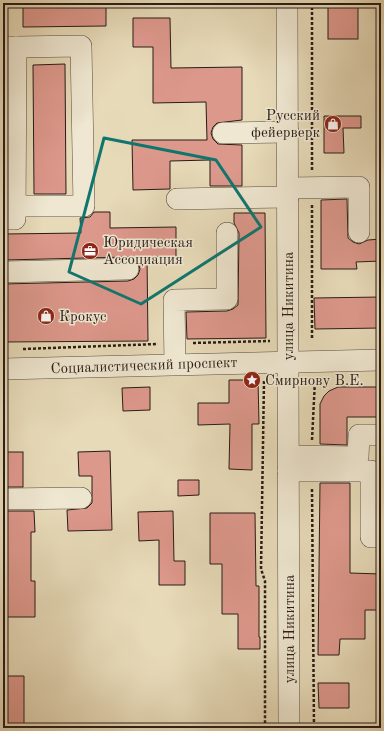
<svg xmlns="http://www.w3.org/2000/svg" width="384" height="731" viewBox="0 0 384 731" font-family="'Old Standard TT',serif">
<style>
.building{fill:#dd988c;stroke:#281c17}
.lines{fill:none;stroke-linecap:round;stroke-linejoin:round}
.minor-casing{stroke:#584c3f;stroke-width:22}
.path{stroke:#281c17;stroke-width:2.5;stroke-dasharray:3 2;stroke-linecap:butt}
.minor{stroke:#efe7d1;stroke-width:21}
.marked{fill:none;stroke:#0f766e;stroke-width:3;stroke-linejoin:round}
.labels{text-anchor:middle;stroke-width:3;stroke-linejoin:round;paint-order:stroke}
.poi-label{font-size:15px;fill:#281c17;stroke:#efe7d1;text-anchor:start}
.street-label{font-size:15px;fill:#281c17;stroke:#efe7d1}
</style>
<rect width="100%" height="100%" fill="#e7dab8"/>
<filter id="stains"><feTurbulence type="fractalNoise" baseFrequency=".005" numOctaves="4"/><feColorMatrix values="0 0 0 0 .2 0 0 0 0 .09 0 0 0 0 .02 0 0 0 .5 -.17"/></filter>
<radialGradient id="worn" r=".72"><stop offset=".6" stop-color="#630" stop-opacity="0"/><stop offset="1" stop-color="#630" stop-opacity=".3"/></radialGradient>
<g class="building">
<path d="M23,3H106V26L23,27Z"/>
<rect x="328" y="3" width="30" height="36"/>
<path d="M133,18H170L171,68L242,67V120L217,123L213,127L211,133L213,139L218,144L242,145V186H210V160L170,161V189L133,190L132,140H207L206,102L153,103V47H133Z"/>
<path d="M65,64L66,194H34L33,65Z"/>
<path d="M324,116H361V128H343L344,153H324Z"/>
<path d="M347,199L348,238L353,242L359,244L368,240L381,239V261L356,262L357,269H321V200Z"/>
<path d="M94,212H110V228L176,227V257H147L148,341L3,342V284L128,281L134,279L138,275L140,269L138,263L134,259L128,257L4,260V234L81,233L80,218L90,217Z"/>
<path d="M234,213H265L266,338L187,339L186,312L227,311L233,309L238,305L239,233L234,223Z"/>
<path d="M381,297V328L315,329L314,298Z"/>
<path d="M229,380H258L259,424H252V470L229,469L230,424L198,425V403H229Z"/>
<path d="M150,387V410L123,411L122,388Z"/>
<path d="M338,387H381V417H347V445L320,444V404L324,396L329,391Z"/>
<path d="M110,451L112,530L68,531L67,510L87,508L92,503V476H79L78,452Z"/>
<rect x="3" y="452" width="20" height="35"/>
<path d="M178,480H199V495L178,496Z"/>
<path d="M320,483H350V573L381,574V610H365V639H340L339,655H318Z"/>
<path d="M3,511H34L35,532H31V581H35V617H3Z"/>
<path d="M173,511L174,561H185V585H159V540L139,541L138,512Z"/>
<path d="M210,513H255L256,586H259V637H260V649H238V614H222V564H210Z"/>
<path d="M3,676H24V728H5Z"/>
<path d="M318,683H349V708H319Z"/>
</g>
<g class="lines">
<defs>
<g id="minor">
<path d="M287,3L289,728"/>
<path d="M3,47H16L15,219H3"/>
<path d="M223,133L288,132"/>
<path d="M288,188L359,187V232"/>
<path d="M177,199L288,197"/>
<path d="M15,206H84L81,46L16,47"/>
<path d="M3,272L128,269"/>
<path d="M175,364L174,300L227,299V233"/>
<path d="M3,369L381,360"/>
<path d="M289,456L358,457L359,435H381"/>
<path d="M288,471H371V537H381"/>
<path d="M3,499L81,498"/>
</g>
</defs>
<use href="#minor" class="minor-casing"/>
<g class="path">
<path d="M312,170V3"/>
<path d="M312,205V340"/>
<path d="M193,343L270,341"/>
<path d="M23,349L158,344"/>
<path d="M264,381L261,569L265,581V728"/>
<path d="M312,440L315,380"/>
<path d="M312,489L314,728"/>
</g>
<use href="#minor" class="minor"/>
</g>
<path class="marked" d="M104,138L216,160L261,227L141,304L69,272Z"/>
<defs>
<symbol id="shop-disc" viewBox="-11 -11 22 22"><circle r="9.5" fill="#8f2418" stroke="#efe7d1"/><path d="M-5-2.5h2.3a2.7 3.5 0 0 1 5.4 0H5L5.5 6h-11ZM-1.5-2.5h3a1.5 2.3 0 0 0-3 0Z" fill="#fff"/></symbol>
<symbol id="office-disc" viewBox="-11 -11 22 22"><circle r="9.5" fill="#8f2418" stroke="#efe7d1"/><path d="M-6-3h4V-5.5h4V-3h4V5H-6ZM-1-4.5V-3h2v-1.5ZM-6 0V1H6V0Z" fill="#fff"/></symbol>
<symbol id="sight-disc" viewBox="-11 -11 22 22"><circle r="9.5" fill="#8f2418" stroke="#efe7d1"/><path d="M0-6L1.8-2.2L6-1.7L2.9 1.2L3.7 5.4L0 3.3L-3.7 5.4L-2.9 1.2L-6-1.7L-1.8-2.2Z" fill="#fff"/></symbol>
</defs>
<g fill-rule="evenodd">
<use href="#shop-disc" x="323" y="114" width="20" height="20"/>
<use href="#office-disc" x="80" y="241" width="20" height="20"/>
<use href="#shop-disc" x="36" y="306" width="20" height="20"/>
<use href="#sight-disc" x="242" y="370" width="20" height="20"/>
</g>
<g class="labels">
<g class="poi-label">
<text x="320" y="120" text-anchor="end">Русский<tspan x="320" dy="17">фейерверк</tspan></text>
<text x="103" y="247">Юридическая<tspan x="103" dy="17">Ассоциация</tspan></text>
<text x="59" y="321">Крокус</text>
<text x="265" y="385">Смирнову В.Е.</text>
</g>
<g class="street-label">
<text transform="translate(288 306) rotate(-90)" y="5">улица Никитина</text>
<text transform="translate(144 365) rotate(-2)" y="5">Социалистический проспект</text>
<text transform="translate(289 629) rotate(-90)" y="5">улица Никитина</text>
</g>
</g>
<rect width="384" height="731" fill="none" stroke="#e7dab8" stroke-width="16"/>
<rect x="4" y="4" width="376" height="723" fill="none" stroke="#281c17" stroke-width="2"/>
<rect x="8" y="8" width="368" height="715" fill="none" stroke="#281c17"/>
<rect width="100%" height="100%" filter="url(#stains)"/>
<rect width="100%" height="100%" fill="url(#worn)"/>
</svg>
